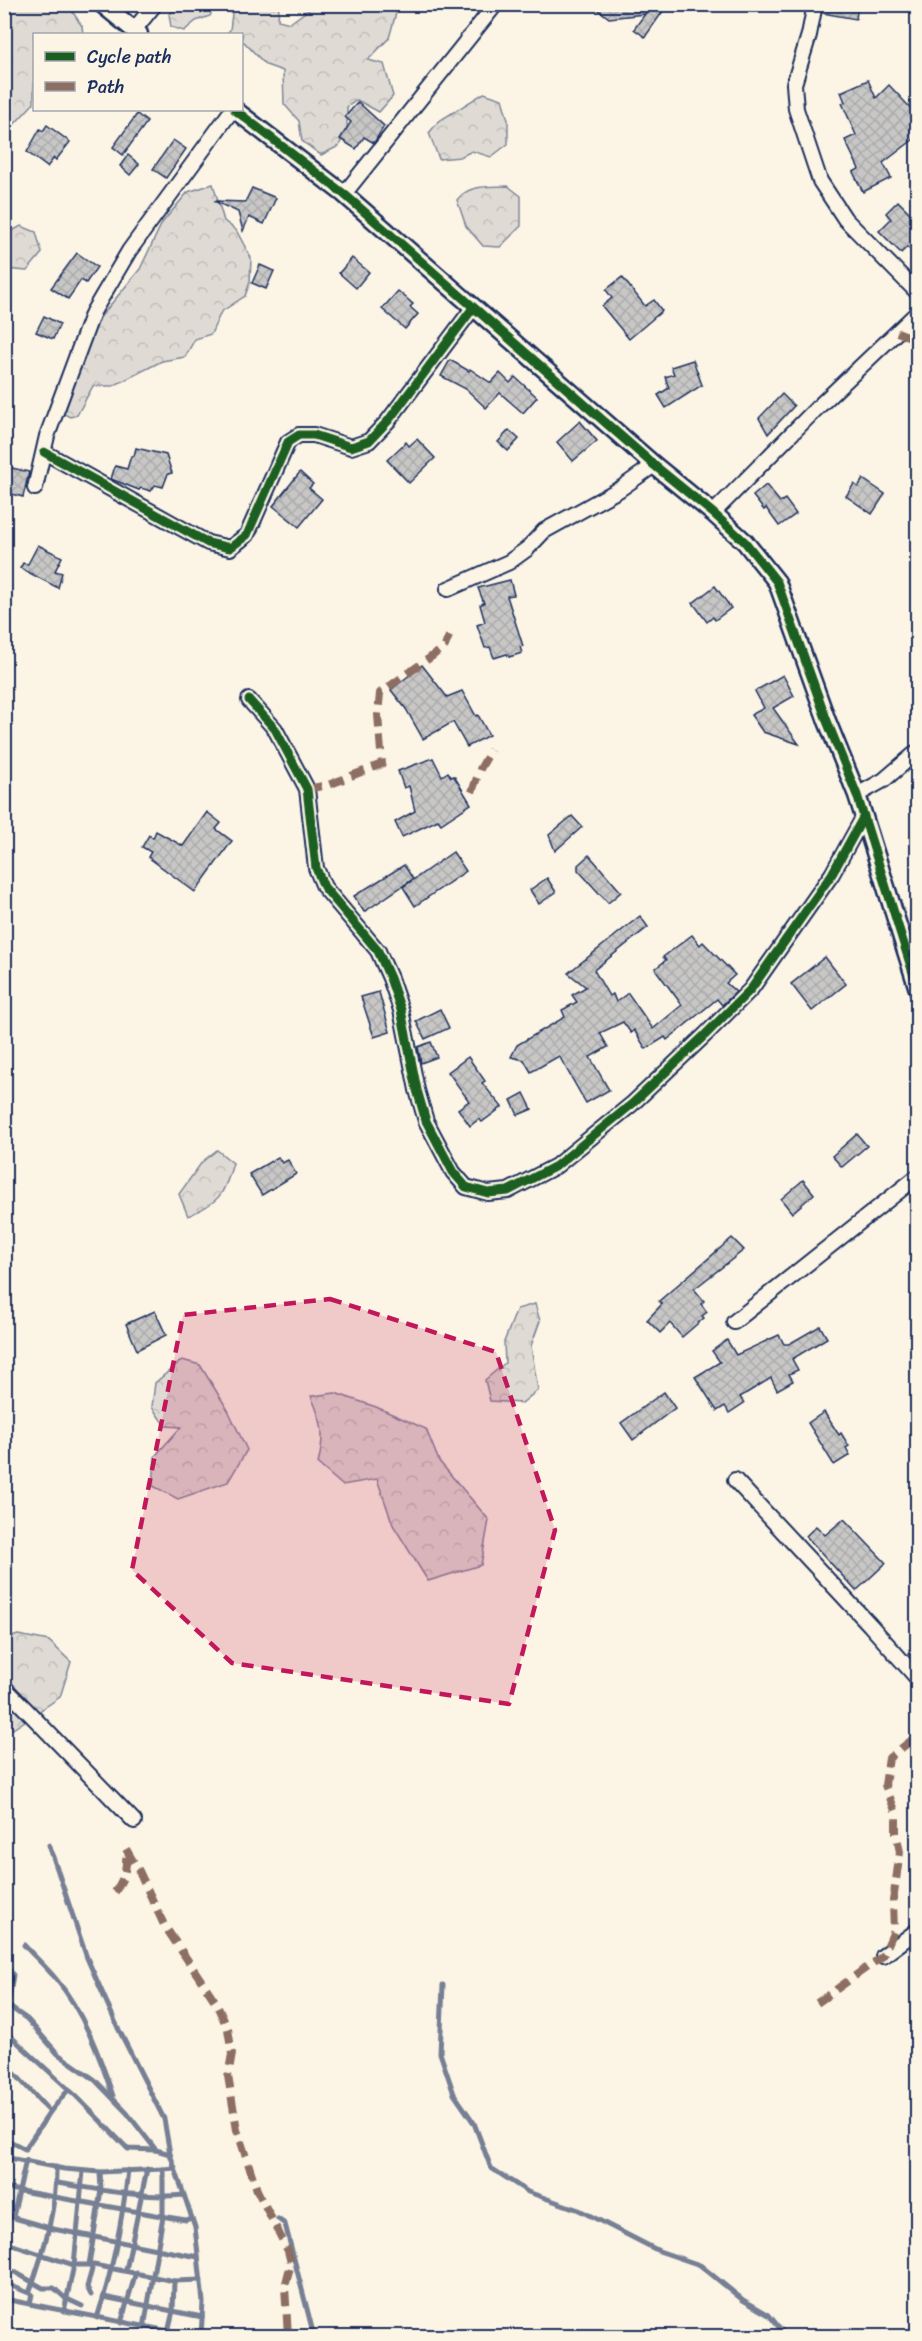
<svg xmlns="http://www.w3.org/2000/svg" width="922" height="2341" viewBox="0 0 922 2341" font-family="Sriracha,sans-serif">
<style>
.forest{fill:url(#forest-crowns);stroke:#7d8599;stroke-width:1.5}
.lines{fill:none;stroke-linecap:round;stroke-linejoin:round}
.stream{stroke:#767f94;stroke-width:5}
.building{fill:url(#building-cross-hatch);stroke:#1b2f5e;stroke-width:1.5}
.minor-casing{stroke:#1b2f5e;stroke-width:18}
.tertiary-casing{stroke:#1b2f5e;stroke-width:21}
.minor{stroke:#fcf5e5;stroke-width:14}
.tertiary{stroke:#fcf5e5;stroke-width:16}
.quiet{stroke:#8d6e63;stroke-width:8;stroke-dasharray:15 8;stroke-linecap:butt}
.cycleway-casing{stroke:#fcf5e5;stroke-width:13}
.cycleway{stroke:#1b5e20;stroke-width:9}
.marked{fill:#c2185b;fill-opacity:0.2;stroke:#c2185b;stroke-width:4.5;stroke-dasharray:12 8;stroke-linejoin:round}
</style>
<defs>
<pattern id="forest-crowns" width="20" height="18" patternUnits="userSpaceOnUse" patternTransform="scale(1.5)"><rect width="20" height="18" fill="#dfdbd4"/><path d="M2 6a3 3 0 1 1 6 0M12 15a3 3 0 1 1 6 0" fill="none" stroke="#bfbcb8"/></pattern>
<pattern id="building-cross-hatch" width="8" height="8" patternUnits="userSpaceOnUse" patternTransform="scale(1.5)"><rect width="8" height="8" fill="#c8c7c6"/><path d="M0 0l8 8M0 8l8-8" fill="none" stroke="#ababac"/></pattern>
</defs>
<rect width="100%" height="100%" fill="#fcf5e5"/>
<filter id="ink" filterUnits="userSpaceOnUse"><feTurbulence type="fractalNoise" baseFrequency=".0167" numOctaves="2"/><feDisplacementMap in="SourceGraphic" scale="12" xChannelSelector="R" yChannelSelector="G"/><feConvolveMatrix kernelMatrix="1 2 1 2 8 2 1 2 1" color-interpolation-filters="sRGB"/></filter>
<g filter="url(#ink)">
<g class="forest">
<path d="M12,5H68L82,26L83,34H34V103L9,130L4,127V9Z"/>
<path d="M185,5V4L215,5L210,16L196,21L184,31L171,27L169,14Z"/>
<path d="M226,5H279L278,20L290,23L315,5H396L398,6L389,38L368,60L384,64L393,96L379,112L357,100L347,107V127L339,146L321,155L302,141L299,121L284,104L283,71L266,65L244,42L242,43V34H226L230,30L232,14Z"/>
<path d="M484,93L502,99L508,120V144L491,157L472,151L460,157L439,159L429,133L439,121Z"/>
<path d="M213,184L224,221L236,230L251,258L250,282L245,296L221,312L211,334L195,339L185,357L162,361L113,386H93L77,415L70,417L64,414L98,320L140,269L162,223L188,192Z"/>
<path d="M508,186L521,196V226L500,247L483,246L466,226L457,200C469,184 489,187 508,186Z"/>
<path d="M21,226L36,232L42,253L27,271L5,269V235Z"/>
<path d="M217,1150L233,1163C224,1196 219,1202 188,1216L179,1194L202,1162Z"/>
<path d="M535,1304L540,1321L531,1346L538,1390L522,1403L490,1401L485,1380L505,1363L504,1342L517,1309Z"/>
<path d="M182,1360L200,1365L228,1410L247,1450L228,1482L178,1499L153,1486L155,1456L181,1427L165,1426L152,1407L155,1383Z"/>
<path d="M335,1393L376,1407L426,1429L439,1461L489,1520L481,1565L428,1581L393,1525L377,1479L342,1485L318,1464C325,1435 323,1423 311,1396Z"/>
<path d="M18,1635L49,1641L71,1662L60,1697L13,1729L5,1718V1639Z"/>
</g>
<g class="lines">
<g class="stream">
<path d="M49,1845L87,1958L118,2028L164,2119L170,2154"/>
<path d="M24,1945C34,1956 46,1967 56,1979C83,2011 100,2057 113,2096"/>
<path d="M4,1963L13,1975L8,2005"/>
<path d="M443,1985L440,2053L454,2094L474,2123L491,2168L528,2192L579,2210L659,2251L700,2265L743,2300L769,2315L786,2336"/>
<path d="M4,2003L27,2019L58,2054L94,2079L127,2113L156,2150"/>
<path d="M6,2032L77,2097L128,2149L156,2150L170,2154L195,2227L203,2302L201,2336"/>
<path d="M4,2062L50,2112L69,2089"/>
<path d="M4,2138L25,2149L50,2112"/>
<path d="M4,2157L64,2169L100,2172L163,2169"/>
<path d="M57,2183C99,2189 141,2199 184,2195"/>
<path d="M4,2188L167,2217L186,2220L192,2218"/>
<path d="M4,2215L53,2229L198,2257"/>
<path d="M13,2217L26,2160"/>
<path d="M278,2219L285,2224L314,2336"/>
<path d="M4,2242L74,2265H94L174,2281L201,2280"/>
<path d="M4,2266L43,2288H54L65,2298L82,2306"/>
<path d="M126,2270L147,2169"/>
<path d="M4,2283L29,2293"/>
<path d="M91,2295L87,2287L92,2269L89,2265L101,2190L100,2172"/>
<path d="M104,2297L202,2317"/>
<path d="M4,2299L194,2336"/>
<path d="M30,2304L32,2294L29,2293C43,2255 57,2208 56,2167"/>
<path d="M64,2311L74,2265L83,2171"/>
<path d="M97,2318C112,2273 123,2217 128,2170"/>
<path d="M121,2323L136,2272"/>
<path d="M144,2328L163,2216V2169L175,2168"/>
<path d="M168,2332L173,2311L174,2281"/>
</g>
</g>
<g class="building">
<path d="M591,4H646V12L651,4H668L645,37L634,29L645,14L609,18Z"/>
<path d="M824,4H858L856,19L822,13Z"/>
<path d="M868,80L876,98L889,85L918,116V136L883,163L891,178L863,192L853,172L859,169L845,140L856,135L842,103L845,102L841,92Z"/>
<path d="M358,102L384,126L374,143L364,137L356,149L340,139L351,122L345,117Z"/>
<path d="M137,114L147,122L123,155L113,147Z"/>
<path d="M47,125L70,142L56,160L54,158L47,167L27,152L40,129L43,131Z"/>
<path d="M173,140L186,149L166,178L153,169Z"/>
<path d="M128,155L139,164L130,175L120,166Z"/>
<path d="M252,188L276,198L264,224L249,217L243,231L238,212L214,201L245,202Z"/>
<path d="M898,201L918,221V257L907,247L901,253L879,231L891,219L886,213Z"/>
<path d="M77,253L97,267L86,283L81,280L68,299L51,288Z"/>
<path d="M352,258L369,272L356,288L339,273Z"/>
<path d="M260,265L274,271L266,289L252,283Z"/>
<path d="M622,277L645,306L654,300L662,311L629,339L602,306L612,298L606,290Z"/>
<path d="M398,291L413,304L410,307L418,314L405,329L382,309Z"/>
<path d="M44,316L60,324L53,339L36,332Z"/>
<path d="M450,360L469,371L470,369L491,383L500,373L510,383L515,377L537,397L523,413L500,393L486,408L466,389L441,376Z"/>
<path d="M693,360L702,385L666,408L658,395L669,388L665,377L674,374L671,367Z"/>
<path d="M782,394L794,406L768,434L759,418Z"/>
<path d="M580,421L597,441L573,461L557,442Z"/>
<path d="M509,430L519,439L508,451L498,442Z"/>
<path d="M417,439L435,458L409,483L387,460L406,442L409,446Z"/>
<path d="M136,448L166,455L172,473L168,474L163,487L155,485L151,491L141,488L139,490L111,479L115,466L127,469L131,456H134Z"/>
<path d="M4,466L29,472L23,497L4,492Z"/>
<path d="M300,472L313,484L309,488L322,499L299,527L273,506Z"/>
<path d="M863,479L885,494L872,514L846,496L854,484L858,487Z"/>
<path d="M766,485L780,502L785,499L796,514L779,526L766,508L764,510L753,496Z"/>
<path d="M38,545L62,557L55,571L62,573L58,588L20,568L23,563L28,564Z"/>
<path d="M510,580L514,595L507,596L523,646L520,647L522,653L509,657L507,654L494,658L490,647L485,648L477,625L485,622L480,605L484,603L478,588Z"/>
<path d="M715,586L731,608L715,620L713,617L707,622L693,603Z"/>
<path d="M422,665L447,697L462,691L476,716L478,715L489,735L467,747L453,722L423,739L406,709L391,690Z"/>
<path d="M783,675L794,696L773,708L799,744L763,732L751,715L764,708L755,691Z"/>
<path d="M433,758L442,776L448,772L451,777L454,776L471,804L441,824L438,820L402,837L395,822L415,811L409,786L404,788L398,771Z"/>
<path d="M207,812L221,823L216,829L232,841L195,892L148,857L151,852L142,847L149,835L153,838L156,831L183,846Z"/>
<path d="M572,816L582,827L555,851L549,835Z"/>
<path d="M453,852L466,871L415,906L403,887Z"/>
<path d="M589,855L621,892L608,903L578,870V865Z"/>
<path d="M404,865L413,879L364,912L354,896Z"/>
<path d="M547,878L556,892L539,904L530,890Z"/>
<path d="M640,916L648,927L594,970L609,996L613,994L616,1002L628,993L653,1029L682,1005L655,969L666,960L663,957L692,935L700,945L703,942L735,975L726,983L736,992L722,1005L717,999L667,1040L665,1037L646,1049L634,1030L631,1033L623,1022L600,1033L608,1047L590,1057L609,1090L586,1103L559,1056L531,1072L524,1060L511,1057L517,1045L565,1017L562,1010L577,1002L572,995L586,987L568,973Z"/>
<path d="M825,957L846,984L812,1011L791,984Z"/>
<path d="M379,992L390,1032L374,1037L361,997Z"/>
<path d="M440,1009L449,1028L425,1039L416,1021Z"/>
<path d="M431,1042L437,1057L421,1063L418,1047Z"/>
<path d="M468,1057L485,1081L482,1083L502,1107L482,1122L479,1119L470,1126L458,1109L469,1101L448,1072Z"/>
<path d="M524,1093L532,1109L518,1115L511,1100Z"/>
<path d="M857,1134L867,1146L842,1167L832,1156Z"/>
<path d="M278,1157L282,1163L288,1160L296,1174L262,1195L249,1174Z"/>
<path d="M803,1180L814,1194L792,1213L781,1199Z"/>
<path d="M732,1238L744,1250L694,1289L704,1301L701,1304L707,1312L702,1316L704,1318L682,1337L670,1323L660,1333L647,1320L662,1304L659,1301Z"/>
<path d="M155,1311L166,1335L137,1350L126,1324Z"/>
<path d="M820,1326L827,1338L792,1359L798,1370L789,1374L793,1381L777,1390L771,1378L740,1397L744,1403L729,1413L725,1406L717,1411L695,1377L720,1362L712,1351L727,1340L736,1355L779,1335L784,1344H789Z"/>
<path d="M664,1392L675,1408L633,1440L621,1423Z"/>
<path d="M824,1412L839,1435L841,1433L849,1446L846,1448L850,1455L834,1465L808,1423Z"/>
<path d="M844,1519L886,1563L856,1591L806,1536L816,1526L825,1535Z"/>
</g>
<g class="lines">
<defs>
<g id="minor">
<path d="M815,4L809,35L794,84L796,109L820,181L845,219L918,293"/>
<path d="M134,30L155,4"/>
<path d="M344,194L496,4"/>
<path d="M44,452L208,543L230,548L247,535L288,442L299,435H314L351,447L369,441L388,421L473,308"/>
<path d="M35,488L47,436L93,312L129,251L232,110"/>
<path d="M713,513L816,409L918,312"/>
<path d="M448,589L509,562L527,549L544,531L620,489L654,465"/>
<path d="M249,700L275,729L307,789L316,868L324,887L378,951L390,978L401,1010L417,1090L426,1121L453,1172L466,1187L488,1193L508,1191L556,1166L632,1104L705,1035L751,989L832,874L864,816"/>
<path d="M857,795L884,780L918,751"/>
<path d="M734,1322L918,1176"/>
<path d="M735,1480L870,1625L918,1679"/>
<path d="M4,1687L134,1821"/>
<path d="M883,1956L918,1930"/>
</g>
<g id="tertiary">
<path d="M102,4L139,34"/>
<path d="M235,110L344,194L654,465L713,513L745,542L777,582L827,721L857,795L918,989"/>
</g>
</defs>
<use href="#minor" class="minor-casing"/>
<use href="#tertiary" class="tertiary-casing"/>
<use href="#minor" class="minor"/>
<use href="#tertiary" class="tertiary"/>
<g class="quiet">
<path d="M897,332L918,340"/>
<path d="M307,789L328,785L382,764L378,715L380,693L431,657L445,646L449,636"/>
<path d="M472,792L480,769L491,750"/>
<path d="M126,1849L139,1871L164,1925L215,2001L228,2029L232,2054L228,2076L237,2130L257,2190L288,2251L291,2263L285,2287L288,2336"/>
<path d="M115,1892C125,1877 127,1868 126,1851"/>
<path d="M817,2003L883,1956L894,1931L893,1901L900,1852L896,1833V1813L885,1785L889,1758L918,1735"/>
</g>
<defs>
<g id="cycleway">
<path d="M235,110L344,194L654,465L713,513L745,542L777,582L827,721L857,795L918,989"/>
<path d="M44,452L208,543L230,548L247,535L288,442L299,435H314L351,447L369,441L388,421L473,308"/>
<path d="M249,700L275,729L307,789L316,868L324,887L378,951L390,978L401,1010L417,1090L426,1121L453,1172L466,1187L488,1193L508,1191L556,1166L632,1104L705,1035L751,989L832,874L864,816"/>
</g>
</defs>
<use href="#cycleway" class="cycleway-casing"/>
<use href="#cycleway" class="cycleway"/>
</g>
</g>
<path class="marked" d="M330,1299L496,1352L555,1530L509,1704L232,1663L132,1570L183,1315Z"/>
<rect width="922" height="2341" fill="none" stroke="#fcf5e5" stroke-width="24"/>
<rect x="12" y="12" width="898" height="2317" fill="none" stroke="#1b2f5e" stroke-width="2" filter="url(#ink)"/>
<rect x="33" y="33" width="210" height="78" fill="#fcf5e5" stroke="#a2a6af" stroke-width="1.5"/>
<rect x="45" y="52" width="30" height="9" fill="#1b5e20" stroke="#a2a6af" stroke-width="1.5"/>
<text x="87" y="63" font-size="18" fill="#1b2f5e">Cycle path</text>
<rect x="45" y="82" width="30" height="9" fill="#8d6e63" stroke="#a2a6af" stroke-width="1.5"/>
<text x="87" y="93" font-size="18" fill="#1b2f5e">Path</text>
</svg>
